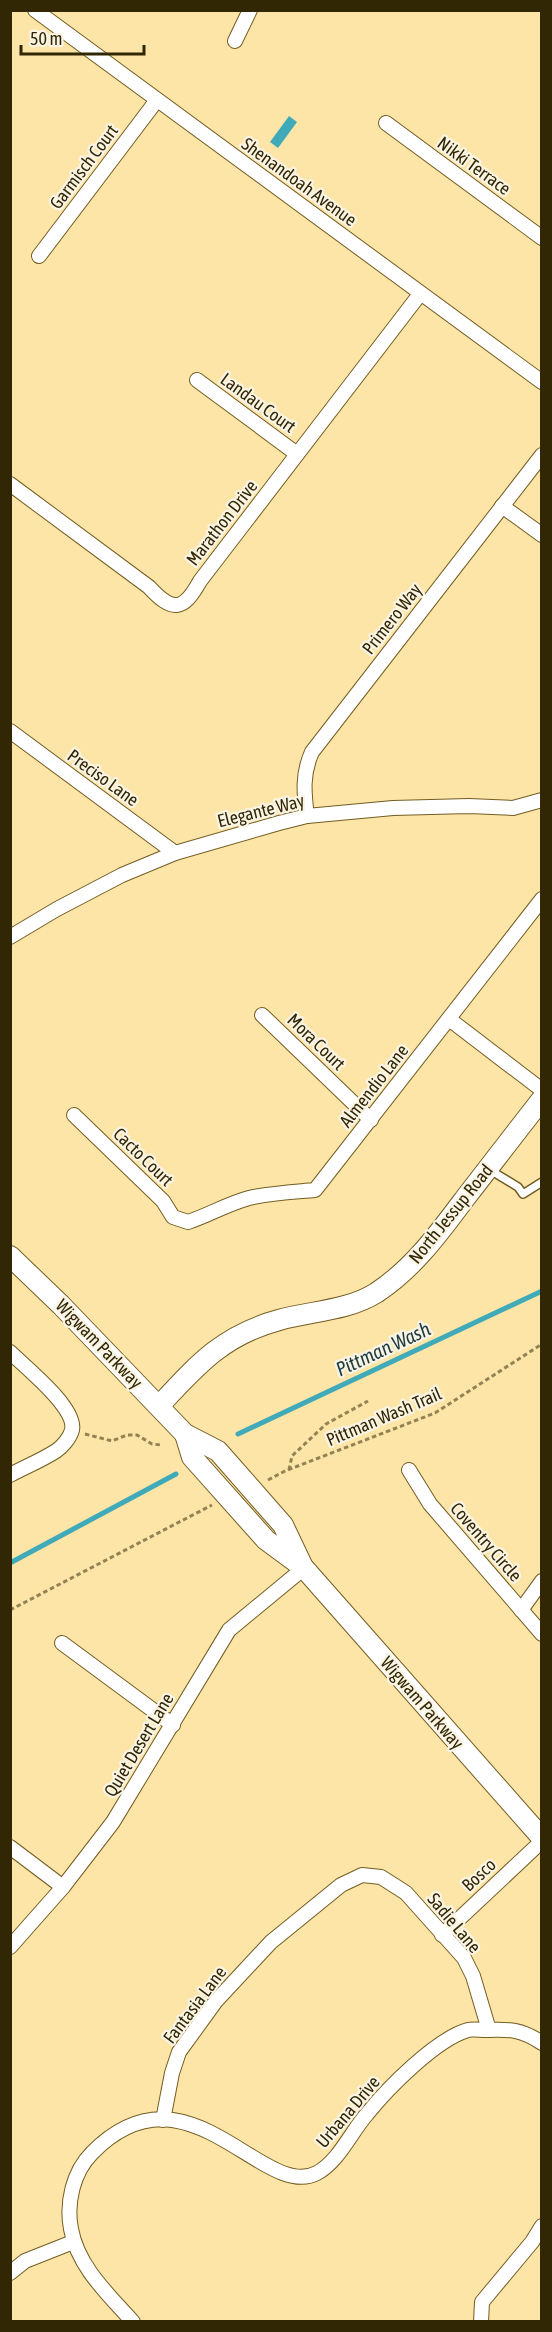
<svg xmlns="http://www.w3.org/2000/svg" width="552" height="2332" viewBox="0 0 552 2332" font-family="'Asap Condensed',sans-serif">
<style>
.water{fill:#40aab9}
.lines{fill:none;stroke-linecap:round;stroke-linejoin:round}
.stream{stroke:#40aab9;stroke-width:5}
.lane-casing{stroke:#735d22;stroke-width:10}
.street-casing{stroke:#735d22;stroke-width:16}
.secondary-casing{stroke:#735d22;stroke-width:22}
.path{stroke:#938253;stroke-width:3;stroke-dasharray:4.5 3;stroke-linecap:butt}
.lane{stroke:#fff;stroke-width:7}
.street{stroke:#fff;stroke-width:14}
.secondary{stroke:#fff;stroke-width:20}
.labels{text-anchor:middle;stroke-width:4.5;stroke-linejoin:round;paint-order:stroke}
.street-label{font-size:18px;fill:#322705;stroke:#faf4e5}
.water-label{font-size:20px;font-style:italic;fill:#1d3d42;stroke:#faf4e5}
</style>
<rect width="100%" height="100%" fill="#fde5a8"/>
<path class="water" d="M289,116L297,122L278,148L270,142Z"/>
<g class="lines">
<g class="stream">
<path d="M238,1434L542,1291"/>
<path d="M10,1563L176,1474"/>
</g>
<defs>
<path id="lane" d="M490,1170L518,1187L523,1194L542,1182"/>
<g id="street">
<path d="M35,10L542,382"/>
<path d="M235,41L250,10"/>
<path d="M386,123L542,238"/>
<path d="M39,256L157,100"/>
<path d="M197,380L297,454"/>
<path d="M10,484L149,587C172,612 183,612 200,581L420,294"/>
<path d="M502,506L542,535"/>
<path d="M10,731L175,853"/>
<path d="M307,816C304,793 302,774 312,752L542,455"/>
<path d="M10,937L57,909L122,875L175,853L279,823L307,816L393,808L469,806L513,808L542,800"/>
<path d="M262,1015L371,1120"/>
<path d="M449,1019L542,1090"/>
<path d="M74,1115L163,1201L173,1217L188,1222C209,1215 227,1204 249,1198C271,1193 293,1192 315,1190L542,899"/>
<path d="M10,1352C25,1367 77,1408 72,1430C70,1438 62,1447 56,1451C42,1460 25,1467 10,1475"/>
<path d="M409,1470L430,1504L542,1634"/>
<path d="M521,1610L542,1581"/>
<path d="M62,1643L173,1725"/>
<path d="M10,1847L63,1887"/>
<path d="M442,1935L542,1841"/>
<path d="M10,1947L63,1887L113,1822L229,1630L304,1568"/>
<path d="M163,2120L172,2073L179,2052L216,2001L271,1942L341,1885L362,1875L381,1877L406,1893L464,1958L473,1976L489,2030"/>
<path d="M10,2273L25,2261L73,2242"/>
<path d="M133,2322C108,2294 78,2267 71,2229C66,2203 73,2172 92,2153C187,2056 263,2202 317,2173C339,2161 351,2132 367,2114C387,2089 436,2039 468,2030C473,2029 480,2030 486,2030C509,2029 521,2029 542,2043"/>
<path d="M481,2322L482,2302L532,2242L542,2226"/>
</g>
<g id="secondary">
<path d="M10,1256L61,1305L185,1434L218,1451L283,1525L302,1565"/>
<path d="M159,1406C197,1365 223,1335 279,1320C311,1311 347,1311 376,1293C414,1268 439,1233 466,1197C491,1165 516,1132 542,1099"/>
<path d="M185,1434L192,1457L266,1540L304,1568L542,1838"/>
</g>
</defs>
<use href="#lane" class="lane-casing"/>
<use href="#street" class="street-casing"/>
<use href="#secondary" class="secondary-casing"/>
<g class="path">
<path d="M85,1434L112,1441L127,1435H137L152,1444L161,1445"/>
<path d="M289,1470L292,1456L326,1424L368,1401"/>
<path d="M268,1480L285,1471L435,1413L542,1344"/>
<path d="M10,1610L212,1505"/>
</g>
<use href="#lane" class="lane"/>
<use href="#street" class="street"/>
<use href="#secondary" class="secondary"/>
</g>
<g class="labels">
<g class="street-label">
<text transform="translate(474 166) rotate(36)" y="6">Nikki Terrace</text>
<text transform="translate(84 167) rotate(-53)" y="6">Garmisch Court</text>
<text transform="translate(299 182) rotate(36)" y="6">Shenandoah Avenue</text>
<text transform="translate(258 403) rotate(36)" y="6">Landau Court</text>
<text transform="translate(222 523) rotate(-52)" y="6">Marathon Drive</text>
<text transform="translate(392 619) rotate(-52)" y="6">Primero Way</text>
<text transform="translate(103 778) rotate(36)" y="6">Preciso Lane</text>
<text transform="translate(261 811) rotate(-14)" y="6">Elegante Way</text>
<text transform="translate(316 1042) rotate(44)" y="6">Mora Court</text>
<text transform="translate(374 1086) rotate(-52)" y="6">Almendio Lane</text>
<text transform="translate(143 1157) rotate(44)" y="6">Cacto Court</text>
<text transform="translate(451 1214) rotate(-51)" y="6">North Jessup Road</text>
<text transform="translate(99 1344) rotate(46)" y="6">Wigwam Parkway</text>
<text transform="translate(384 1417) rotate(-23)" y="6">Pittman Wash Trail</text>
<text transform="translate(486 1542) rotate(49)" y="6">Coventry Circle</text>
<text transform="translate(422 1703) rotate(49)" y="6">Wigwam Parkway</text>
<text transform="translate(139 1745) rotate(-59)" y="6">Quiet Desert Lane</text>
<text transform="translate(479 1875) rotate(-43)" y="6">Bosco</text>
<text transform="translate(454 1923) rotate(50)" y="6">Sadie Lane</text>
<text transform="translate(195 2005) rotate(-53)" y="6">Fantasia Lane</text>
<text transform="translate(348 2112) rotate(-50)" y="6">Urbana Drive</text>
</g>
<g class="water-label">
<text transform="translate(383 1349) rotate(-25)" y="7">Pittman Wash</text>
</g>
</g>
<rect width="552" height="2332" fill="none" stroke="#322705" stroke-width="24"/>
<path d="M21 45v9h123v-9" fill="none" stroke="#322705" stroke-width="3"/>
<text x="30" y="45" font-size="18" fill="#322705" stroke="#faf4e5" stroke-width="4.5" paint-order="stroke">50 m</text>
</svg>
